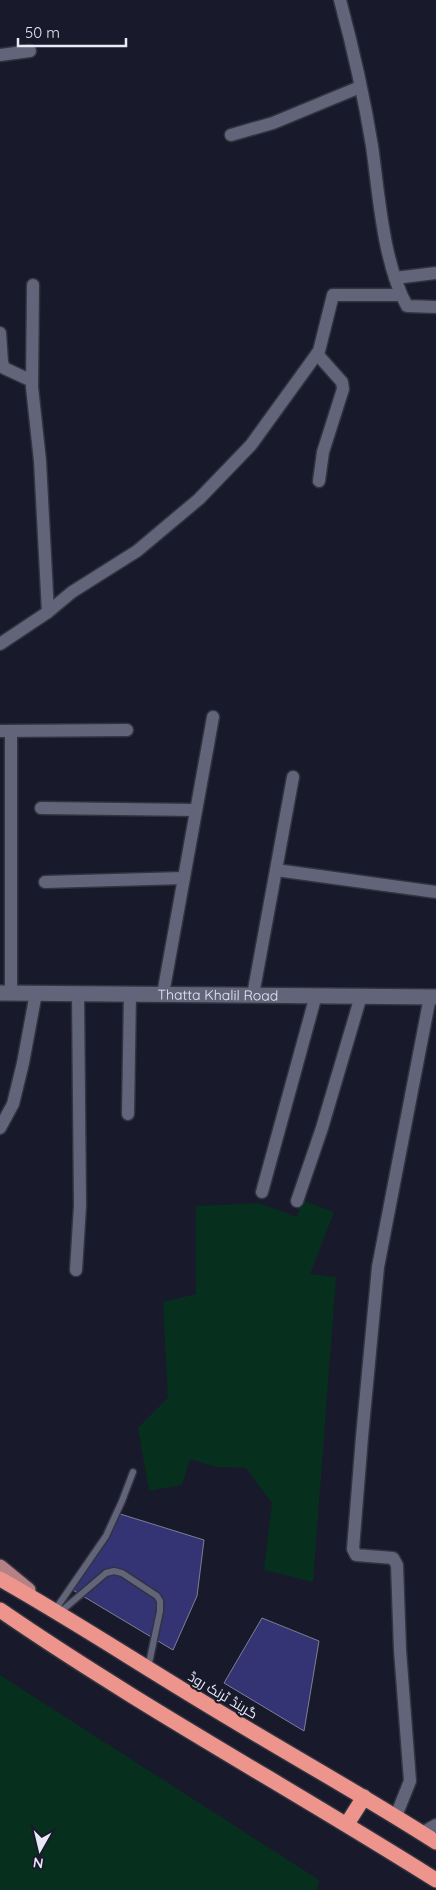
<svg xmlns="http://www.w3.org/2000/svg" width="436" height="1890" viewBox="0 0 436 1890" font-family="Quicksand,Cairo,sans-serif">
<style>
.green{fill:#062f1e}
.building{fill:#343373;stroke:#7d7f95}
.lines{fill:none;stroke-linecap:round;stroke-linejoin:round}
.lane-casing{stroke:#32333f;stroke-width:9}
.street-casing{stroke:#32333f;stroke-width:15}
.secondary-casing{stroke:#32333f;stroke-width:18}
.primary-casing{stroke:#32333f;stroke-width:18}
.highway-casing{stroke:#32333f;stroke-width:18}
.lane{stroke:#626479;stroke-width:6}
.street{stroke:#626479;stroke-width:12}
.secondary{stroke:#626479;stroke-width:15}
.primary{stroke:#b58184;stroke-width:15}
.highway{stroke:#ed948c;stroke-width:15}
.labels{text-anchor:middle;stroke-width:4.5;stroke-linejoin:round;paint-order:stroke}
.street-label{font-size:14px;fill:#e7e9f5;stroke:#181a2b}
</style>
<rect width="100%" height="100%" fill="#181a2b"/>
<g class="green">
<path d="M301,1200L334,1212L310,1274L336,1277L313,1582L264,1570L272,1503L246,1468L216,1467L190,1459L182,1485L149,1491L138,1428L168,1398L163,1302L196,1294V1206L259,1203L297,1217Z"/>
<path d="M0,1675L319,1880L317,1890H0Z"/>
</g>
<g class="building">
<path d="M117,1513L204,1540L197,1596L173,1650L71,1589Z"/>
<path d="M262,1618L319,1641L304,1731L224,1683Z"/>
</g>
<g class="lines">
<defs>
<g id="lane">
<path d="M55,1610L106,1536L122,1501L133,1472"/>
<path d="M59,1613L106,1573L114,1571L122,1573L157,1596L160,1601V1611L148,1668"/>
</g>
<g id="street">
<path d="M340,0C353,48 364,97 372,146C379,195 383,263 407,306L436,307"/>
<path d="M0,55L30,51"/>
<path d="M231,135L273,123L360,87"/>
<path d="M395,278L436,273"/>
<path d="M33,285L32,387L40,461L48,612"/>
<path d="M0,333L2,362L4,368L32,381"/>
<path d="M317,354L342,382L343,389L323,452L319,481"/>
<path d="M0,644L48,612L72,592L137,551L199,499L251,445L319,351L333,295H401"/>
<path d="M0,731L127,730"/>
<path d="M11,731V993"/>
<path d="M41,808L196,810"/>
<path d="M276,870L436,892"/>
<path d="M45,882L184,878"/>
<path d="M163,994L213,717"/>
<path d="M253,995L293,777"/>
<path d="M128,1114L130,993"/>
<path d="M0,1128L13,1104L23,1063L36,993"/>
<path d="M262,1192L316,995"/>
<path d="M297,1201L322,1128L361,996"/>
<path d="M76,1270L80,1206L78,993"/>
<path d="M396,1816L410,1781L400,1650L397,1565L393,1558L356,1555L353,1549L362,1437L378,1267L430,997"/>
<path d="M422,1833L436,1825"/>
</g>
<g id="secondary">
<path id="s1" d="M0,993L436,997"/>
</g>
<path id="primary" d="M0,1567L28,1590"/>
<g id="highway">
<path d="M0,1579C78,1623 153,1673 231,1719C299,1760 369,1799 436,1842"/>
<path d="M0,1610C141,1707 292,1789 436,1880"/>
<path d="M347,1824L364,1797"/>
</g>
</defs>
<use href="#lane" class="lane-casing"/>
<use href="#street" class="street-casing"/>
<use href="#secondary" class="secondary-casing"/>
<use href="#primary" class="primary-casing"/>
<use href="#highway" class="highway-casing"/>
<use href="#lane" class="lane"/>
<use href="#street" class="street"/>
<use href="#secondary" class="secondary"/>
<use href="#primary" class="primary"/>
<use href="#highway" class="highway"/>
</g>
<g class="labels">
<g class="street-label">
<text dy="5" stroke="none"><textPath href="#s1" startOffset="218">Thatta Khalil Road</textPath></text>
<text transform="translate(223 1695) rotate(31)" y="5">گرینڈ ٹرنک روڈ</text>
</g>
</g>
<g transform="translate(40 1850) rotate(188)" stroke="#181a2b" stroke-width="4" paint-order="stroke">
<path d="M0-4L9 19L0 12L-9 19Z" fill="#e7e9f5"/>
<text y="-8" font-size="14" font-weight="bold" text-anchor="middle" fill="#e7e9f5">N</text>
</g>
<path d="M18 38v8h108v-8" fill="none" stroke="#e7e9f5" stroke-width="2.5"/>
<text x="25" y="38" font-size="15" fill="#e7e9f5" stroke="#181a2b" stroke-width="4" paint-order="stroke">50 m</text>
</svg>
